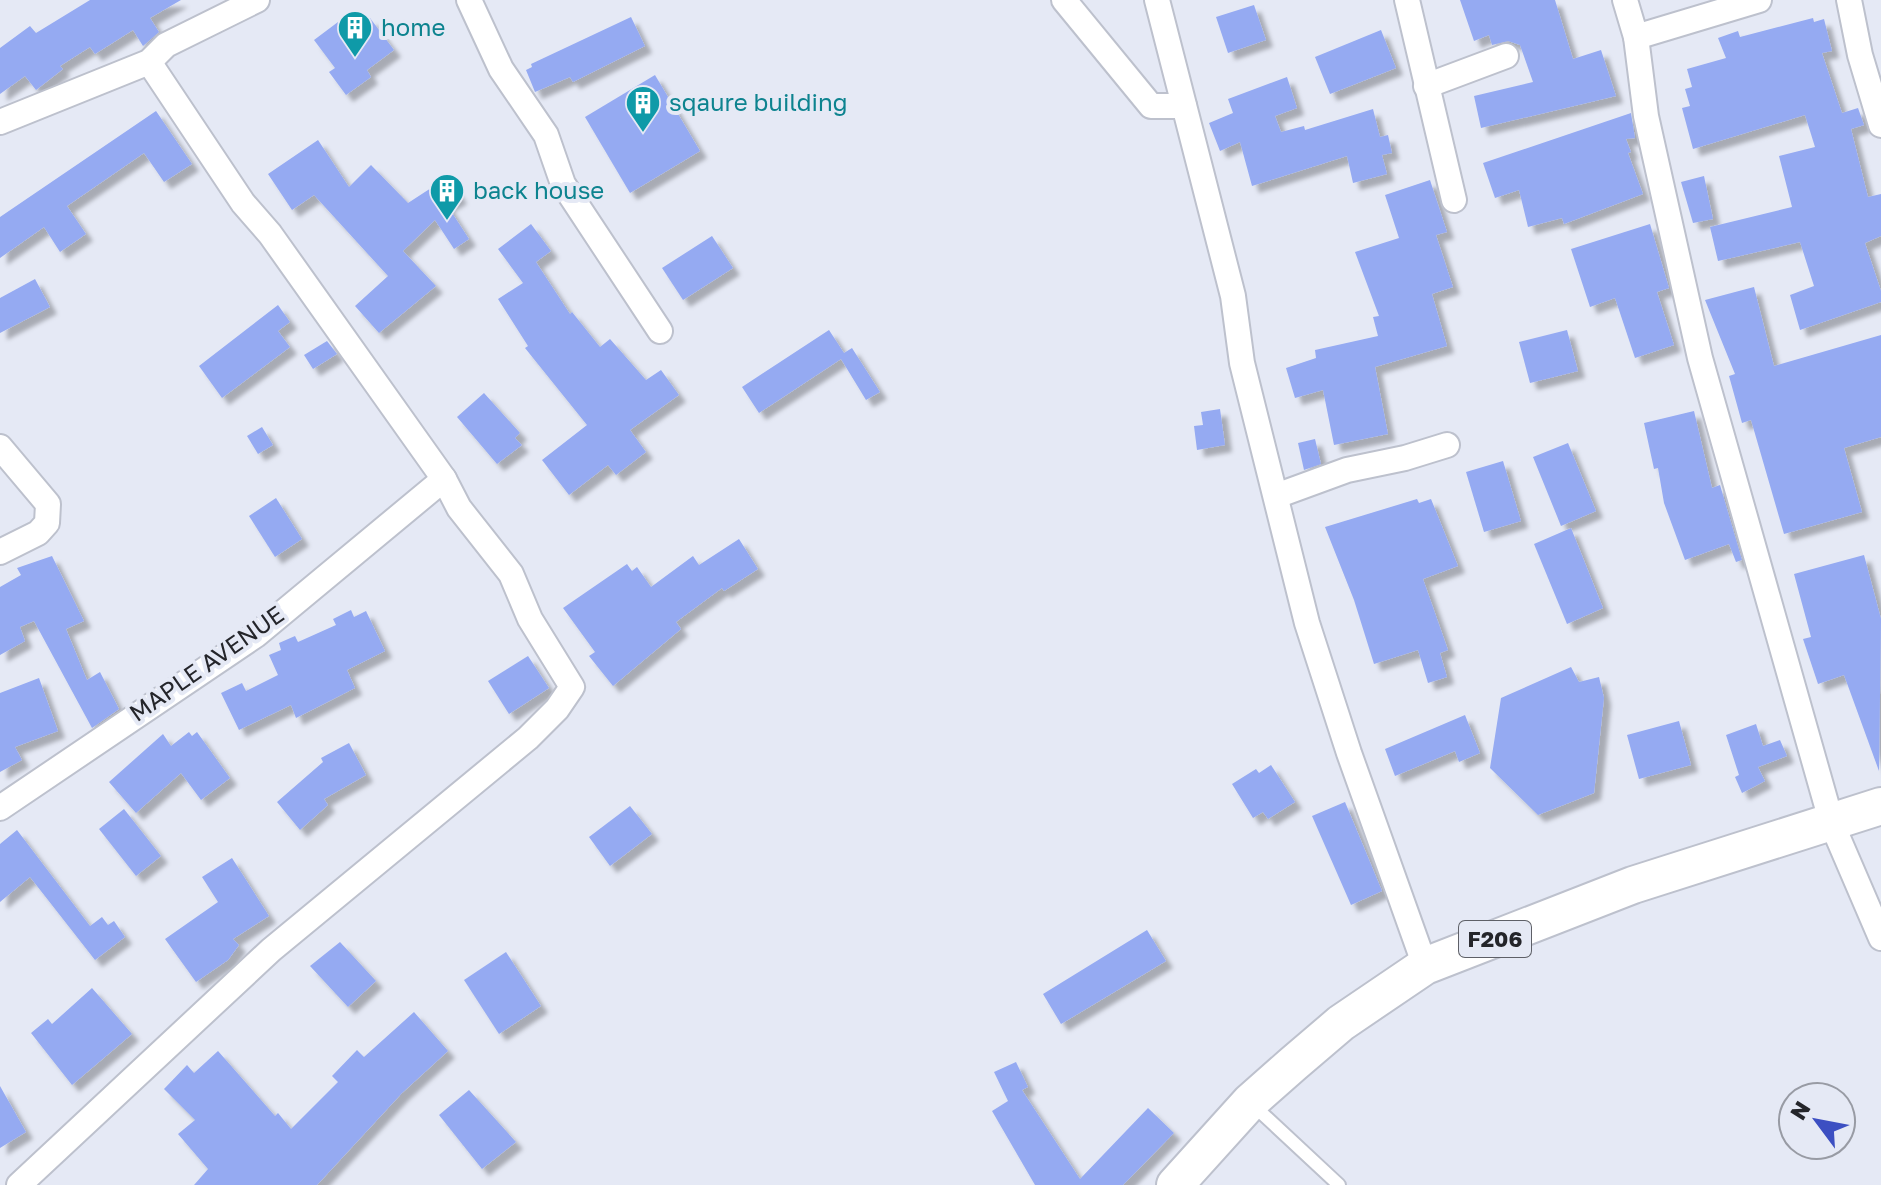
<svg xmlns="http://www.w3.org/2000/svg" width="1881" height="1185" viewBox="0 0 1881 1185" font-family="'Golos Text',sans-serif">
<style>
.building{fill:#95aaf2;filter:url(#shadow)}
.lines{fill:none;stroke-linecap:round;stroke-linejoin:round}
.service-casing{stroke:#bdc1cd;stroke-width:16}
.minor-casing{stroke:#bdc1cd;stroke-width:28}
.primary-casing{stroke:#bdc1cd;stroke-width:40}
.service{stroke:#fff;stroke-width:12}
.minor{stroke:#fff;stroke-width:24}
.primary{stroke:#fff;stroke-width:36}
.labels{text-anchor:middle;stroke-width:8;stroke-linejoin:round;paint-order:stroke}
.shield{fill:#e5e9f5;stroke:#5e6067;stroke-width:2}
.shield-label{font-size:22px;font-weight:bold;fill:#24252a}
.culture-label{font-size:24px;fill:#0d838f;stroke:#e5e9f5;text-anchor:start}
.street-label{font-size:24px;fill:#24252a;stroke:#e5e9f5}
</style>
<defs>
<filter id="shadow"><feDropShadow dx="7" dy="7" stdDeviation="2" flood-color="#0004"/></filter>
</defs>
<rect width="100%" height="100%" fill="#e5e9f5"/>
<g class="building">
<path d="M90,0H181L150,18L159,32L143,46L133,30L95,54L90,47L60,66L63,69L36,90L25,76L0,94V48L30,26L36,33Z"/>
<path d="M1460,0H1555L1573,59L1601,50L1616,96L1481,128L1474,96L1533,82L1520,45L1508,41L1492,45L1489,35L1474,41Z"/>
<path d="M1254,5L1266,40L1228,53L1216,17Z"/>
<path d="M631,17L645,46L573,82L570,77L535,92L526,70L532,67L531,64Z"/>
<path d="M370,18L394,50L367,70L371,77L346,95L329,72L335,68L314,40L338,22L347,35Z"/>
<path d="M1813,18L1814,22L1824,19L1832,51L1822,53L1842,113L1858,108L1864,125L1851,129L1868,197L1881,194V236L1865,243L1881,291V302L1800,330L1790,295L1814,286L1800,242L1718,261L1710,227L1792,207L1779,156L1815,147L1805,115L1693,149L1682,108L1690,106L1685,89L1692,87L1687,69L1726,58L1718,38L1738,31L1740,37Z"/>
<path d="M1381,30L1396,68L1330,94L1315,57Z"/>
<path d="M655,75L700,151L630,193L585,117Z"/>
<path d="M1287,77L1297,108L1275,116L1281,132L1304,126L1305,130L1373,109L1380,137L1388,135L1392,153L1382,155L1387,174L1353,183L1347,156L1252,186L1240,142L1220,151L1209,123L1233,113L1228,99Z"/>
<path d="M156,111L192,164L164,182L144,153L67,206L86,234L60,252L44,227L0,258V217Z"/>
<path d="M1631,113L1635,138L1626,139L1631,152L1628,153L1643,194L1564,224L1562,218L1528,227L1519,190L1495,198L1483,163Z"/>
<path d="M318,140L349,187L371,165L408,203L448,177L460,197L447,205L469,239L454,249L435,220L403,251L436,286L379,333L355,306L388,276L314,195L292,210L268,174Z"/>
<path d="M1704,176L1713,219L1693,223L1681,182Z"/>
<path d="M1430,180L1447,232L1436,235L1453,287L1432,294L1447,346L1375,367L1388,434L1334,445L1323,390L1295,398L1286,368L1316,358L1315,350L1378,336L1373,317L1379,316L1355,252L1399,238L1385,195Z"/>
<path d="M531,224L551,251L536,262L570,314L572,312L600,347L610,339L646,380L661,370L679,395L630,430L646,452L616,475L608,465L569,495L542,460L587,425L525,348L528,346L498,299L523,283L498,249Z"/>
<path d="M1650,224L1669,288L1657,292L1674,345L1635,358L1615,298L1590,307L1571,249Z"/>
<path d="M712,236L733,268L683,300L662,268Z"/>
<path d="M35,279L50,307L0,333V298Z"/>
<path d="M1754,287L1774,366L1881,335V437L1844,448L1862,512L1784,534L1751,420L1742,423L1729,376L1735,374L1705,300Z"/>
<path d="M278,305L290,322L278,331L290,347L222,398L199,366Z"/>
<path d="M829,330L844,353L852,348L880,392L866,400L841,359L759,413L742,387Z"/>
<path d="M1567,330L1578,371L1530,383L1519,342Z"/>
<path d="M327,341L337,354L313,369L304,355Z"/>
<path d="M484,393L520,433L515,438L522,445L497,464L457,417Z"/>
<path d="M1220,409L1225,445L1197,450L1194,426L1203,425L1201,412Z"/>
<path d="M1694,411L1712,488L1720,485L1742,560L1736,562L1729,544L1685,560L1664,503L1658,468L1654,469L1644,423Z"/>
<path d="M262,427L273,445L258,454L247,436Z"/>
<path d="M1315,439L1321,464L1304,470L1298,443Z"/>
<path d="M1568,443L1596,511L1561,526L1533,457Z"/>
<path d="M1503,461L1521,521L1484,532L1466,472Z"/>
<path d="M276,498L302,539L275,557L249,516Z"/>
<path d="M1417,499L1419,503L1431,499L1458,566L1423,579L1448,650L1440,653L1447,677L1428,683L1418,650L1374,664L1354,600L1325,527Z"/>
<path d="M1571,528L1603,608L1567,624L1534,544Z"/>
<path d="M739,539L758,569L724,591L722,588L676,622L681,629L613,686L589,656L595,652L563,608L627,564L632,571L637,567L651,587L693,556L699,565Z"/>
<path d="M1864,555L1881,619L1879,771L1844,675L1818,684L1803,639L1811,637L1794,574Z"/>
<path d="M52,556L84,621L66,629L87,680L100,672L119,709L92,728L34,621L20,627L25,641L0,655V587L21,575L17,568Z"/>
<path d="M351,610L354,617L366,611L385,651L347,670L355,688L296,718L291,705L239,730L221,693L242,683L246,691L278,675L269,655L281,650L279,643L295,636L298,642L336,625L333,619Z"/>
<path d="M528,656L549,688L509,714L488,681Z"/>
<path d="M1571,667L1579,682L1599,677L1604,698L1594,793L1538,815L1490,768L1501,698Z"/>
<path d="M39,678L58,731L15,747L22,760L0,772V693Z"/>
<path d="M1465,715L1480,753L1459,762L1455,751L1395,776L1385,749Z"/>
<path d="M1679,721L1691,765L1639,779L1627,735Z"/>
<path d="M1756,724L1763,746L1780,740L1787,756L1758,767L1765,781L1742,793L1735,777L1739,775L1726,735Z"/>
<path d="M189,732L192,736L197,732L230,778L201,800L181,773L136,813L109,782L163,734L171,746Z"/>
<path d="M349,743L366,775L324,799L328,805L300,830L277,802L323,762L321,758Z"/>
<path d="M1271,765L1295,802L1268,819L1263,812L1253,818L1232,784L1256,769L1259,773Z"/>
<path d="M1345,802L1382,891L1351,905L1312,816Z"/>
<path d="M630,806L652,834L610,866L589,837Z"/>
<path d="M124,809L161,856L136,876L99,829Z"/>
<path d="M17,830L90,926L102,917L108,925L114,921L125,937L95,960L30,877L0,902V844Z"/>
<path d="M232,858L269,916L233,939L239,945L228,960L196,982L165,939L218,902L202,877Z"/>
<path d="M1147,930L1166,961L1061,1024L1043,994Z"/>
<path d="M340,942L376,981L348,1007L310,966Z"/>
<path d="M506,952L541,1006L499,1034L464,980Z"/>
<path d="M92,988L132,1034L72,1085L31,1033L48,1019L52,1024Z"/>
<path d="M414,1012L448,1051L402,1093L317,1185H194L208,1169L178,1134L195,1120L164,1089L187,1065L194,1073L218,1051L275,1116L278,1113L291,1129L338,1082L332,1076L357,1050L364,1057Z"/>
<path d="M1016,1062L1028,1087L1022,1090L1080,1179L1148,1108L1174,1133L1123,1185H1035L992,1111L1008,1101L994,1072Z"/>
<path d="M0,1086L26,1132L0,1148Z"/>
<path d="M469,1090L516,1142L482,1169L439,1115Z"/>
</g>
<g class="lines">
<defs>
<path id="service" d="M1252,1104L1339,1185"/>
<g id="minor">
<path d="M469,0L501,69L546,135L563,184L660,331"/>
<path d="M1064,0L1151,106H1184"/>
<path d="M1157,0L1233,296L1242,363L1307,623L1349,753L1425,966"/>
<path d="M1407,0L1454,200"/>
<path d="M1625,0L1636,37L1646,116L1700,358L1832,824L1881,938"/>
<path d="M1849,0L1860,55L1881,125"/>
<path d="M1636,37L1759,0"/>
<path d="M1426,86L1506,56"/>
<path d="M0,122L149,62L166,45L257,0"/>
<path d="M0,447L48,504L47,523L38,533L0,552"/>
<path d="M1276,496L1347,470L1405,458L1447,445"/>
<path d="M0,808L256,635L444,479"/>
<path d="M19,1185L271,950L528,738L557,709L572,687L530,619L511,574L459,508L444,479L270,234L243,203L149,62"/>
</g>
<path id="primary" d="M1175,1185L1250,1102L1293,1064L1341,1023L1425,966L1633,885L1881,806"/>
</defs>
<use href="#service" class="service-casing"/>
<use href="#minor" class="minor-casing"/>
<use href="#primary" class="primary-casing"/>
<use href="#service" class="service"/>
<use href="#minor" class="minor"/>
<use href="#primary" class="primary"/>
</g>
<defs>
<symbol id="building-pin" viewBox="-11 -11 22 30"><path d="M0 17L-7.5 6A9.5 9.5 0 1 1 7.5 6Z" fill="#0f9aa8" stroke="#e5e9f5"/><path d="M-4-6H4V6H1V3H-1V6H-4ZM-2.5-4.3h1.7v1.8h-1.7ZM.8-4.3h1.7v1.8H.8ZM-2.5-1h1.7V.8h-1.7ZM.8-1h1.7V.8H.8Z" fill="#fff"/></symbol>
</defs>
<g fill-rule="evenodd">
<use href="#building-pin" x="335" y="8" width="40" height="54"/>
<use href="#building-pin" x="623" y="83" width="40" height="54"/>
<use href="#building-pin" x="427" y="171" width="40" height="54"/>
</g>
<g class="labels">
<rect class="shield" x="1459" y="921" width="72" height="36" rx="6"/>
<g class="shield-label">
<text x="1495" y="947">F206</text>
</g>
<g class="culture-label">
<text x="381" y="36">home</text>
<text x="669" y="111">sqaure building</text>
<text x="473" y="199">back house</text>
</g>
<g class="street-label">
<text transform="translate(207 664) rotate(-35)" y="8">MAPLE AVENUE</text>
</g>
</g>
<g transform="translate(1817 1121) rotate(302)"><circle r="38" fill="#e5e9f5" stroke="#989ba4" stroke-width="2"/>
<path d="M0-6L14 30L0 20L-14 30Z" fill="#3c4fc2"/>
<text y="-12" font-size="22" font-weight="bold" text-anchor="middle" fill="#24252a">N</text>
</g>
</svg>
